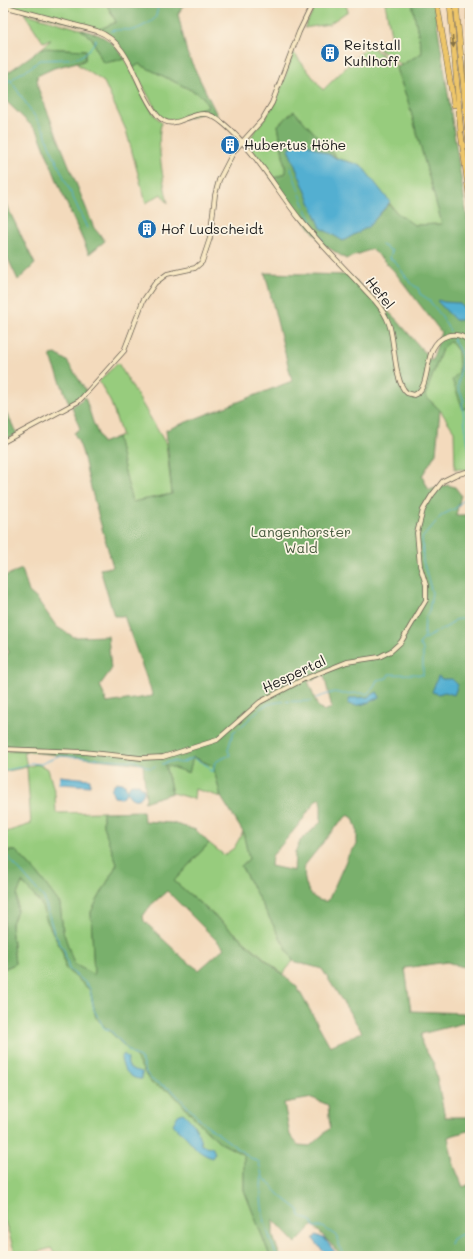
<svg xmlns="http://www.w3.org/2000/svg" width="473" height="1259" viewBox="0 0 473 1259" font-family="Mali,sans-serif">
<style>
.green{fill:#97cc7d;stroke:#5a744c}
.forest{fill:#79b06c;stroke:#4a6644;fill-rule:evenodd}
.water{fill:#53afd1;stroke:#386676}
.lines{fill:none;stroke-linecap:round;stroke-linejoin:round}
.stream{stroke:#53afd1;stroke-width:1}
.secondary-casing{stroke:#675e54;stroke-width:5.5}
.highway-casing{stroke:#675e54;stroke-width:6}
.secondary{stroke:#f8e8c3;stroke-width:4}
.highway{stroke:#edc569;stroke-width:5}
.oneway{fill:#847042}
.labels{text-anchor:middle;stroke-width:3.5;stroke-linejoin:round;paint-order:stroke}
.poi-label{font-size:14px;fill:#1c1c1c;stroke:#fcf5e5;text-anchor:start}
.street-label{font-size:14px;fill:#1c1c1c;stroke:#fcf5e5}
.park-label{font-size:14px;fill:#475a3e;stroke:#fcf5e5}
</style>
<rect width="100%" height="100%" fill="#fcf5e5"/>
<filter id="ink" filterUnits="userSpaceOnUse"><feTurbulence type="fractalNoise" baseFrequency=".025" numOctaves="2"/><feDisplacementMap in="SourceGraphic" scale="8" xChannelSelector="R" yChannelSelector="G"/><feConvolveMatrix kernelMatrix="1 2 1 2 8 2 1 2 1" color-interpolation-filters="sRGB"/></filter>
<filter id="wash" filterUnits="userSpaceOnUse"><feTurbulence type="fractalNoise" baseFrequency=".012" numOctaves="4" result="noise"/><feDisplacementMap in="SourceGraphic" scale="16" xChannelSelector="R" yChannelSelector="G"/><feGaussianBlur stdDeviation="0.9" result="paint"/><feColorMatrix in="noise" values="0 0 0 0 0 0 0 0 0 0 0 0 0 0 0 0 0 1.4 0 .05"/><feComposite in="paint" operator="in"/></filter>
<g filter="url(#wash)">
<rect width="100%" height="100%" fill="#f3dabc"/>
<g class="green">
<path d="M3,3H106L116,22L98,30L3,5Z"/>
<path d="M318,3H345L348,11L329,24L304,28Z"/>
<path d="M385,3H412L422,53L401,65L374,46L387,47L393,45Z"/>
<path d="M24,13L80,29L92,38L103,63L125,59L154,114L162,123C155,136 164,187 168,203L161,194L146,203L126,130L104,82L77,64L85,60L86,50L42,48L51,40L43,42Z"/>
<path d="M369,45L398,67L396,69L408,101L442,224L414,225L397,213L361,165L338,159L294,111L278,125L286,173L272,179L260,159L249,147C249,135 260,125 267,115C280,97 286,73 293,52L323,90Z"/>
<path d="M139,64L197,93L204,98L208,106C193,114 177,126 160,117L133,68Z"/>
<path d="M450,341L458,351L463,409L470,407V470L455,469L454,431L440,410L425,396L442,349Z"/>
<path d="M118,363L166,444L172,494L132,502L117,437L122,436L111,403L99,381Z"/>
<path d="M3,751L24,752L27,767L37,764L48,769L55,794L56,813L103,812V826L117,864L91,912L94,975L74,964L63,931L60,904L37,873L16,851H3V833L31,824L27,767L3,772Z"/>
<path d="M192,757L213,766L221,797L195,789L194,799L172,793L165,764L189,773Z"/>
<path d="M243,832L249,859L241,866L293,961L283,974L174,881L209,843L224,855L234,848Z"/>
<path d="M3,867H6C10,888 10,912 3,931Z"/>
<path d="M22,882L41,904L46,919L63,953L65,968L90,990L96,1018L136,1058L151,1083L171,1092L203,1127L221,1143L244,1155V1190L270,1256H56L51,1248L30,1254L29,1256H16L5,1222L3,1223V969L15,964L11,926L17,911V895Z"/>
</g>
<g class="forest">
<path d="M106,3H185L178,14L187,53L218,117L204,112L184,119L183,115L208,106L204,98L197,93L139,64L133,68L114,39L98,30L116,22Z"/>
<path d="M412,3H434L470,236V407L463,409L452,380L459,372L458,351L450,341L442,349L425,396L440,410L436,453L422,476L429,490L448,485L455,487L461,495L456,515H470V969L447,962L405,968L411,1011L464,1013V1023L421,1034L422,1044L434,1064L445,1117H470V1130L448,1137L453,1163L463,1187L470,1184V1256H342L313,1225L296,1243L273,1219V1236L280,1256H270L244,1190V1155L221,1143L203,1127L171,1092L151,1083L136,1058L96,1018L90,990L65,968L63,953L46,919L41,904L22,882L17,895V911L11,926L15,964L3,969C3,957 1,944 3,932C6,910 10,890 6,867L3,866V851H16L37,873L60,904L63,931L74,964L94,975L91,912L117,864L103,826V812L143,811L144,821L172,823L196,830L209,843L174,881L297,987L330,1046L362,1032L322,969L293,961L241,866L249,859L243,832L221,797L213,766L193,757L189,773L165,765L172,793L144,802L146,799L143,764L3,749V656L9,653L3,638V571L5,576L22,569L29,592L37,599L57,627L74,637L108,636L111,670L100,685L107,703L153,696L124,616H114L100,569L113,567C105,538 96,509 89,480C84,461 84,451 74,433L80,429L72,407L85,397L93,422L102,443L117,437L132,502L172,494L166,430L292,381L265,273L349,275L396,319L432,361L441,332L394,271L372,249L346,259L323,244L272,179L286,173L278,125L294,111L338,159L301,141L368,227L389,204L396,212L414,225L442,224L408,101L396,68L422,53ZM324,675L332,708L323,711L317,705L308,681ZM321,798V822L300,841L295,853L294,871L271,866L272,856L301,822L316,800ZM348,815L353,818L357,830V845L349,854L328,901C309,903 302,881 305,865L337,825ZM167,891L224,948L199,970L185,960L144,921L143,916L151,905ZM312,1098L328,1105L330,1128L310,1146L298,1145L290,1135L284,1103Z"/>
<path d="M80,29C103,35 111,39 125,59L103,63L92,38Z"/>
<path d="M42,48L86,50L85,60L54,68L37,76L38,88L94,228L105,241L89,254L62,193L38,132L3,98V76Z"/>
<path d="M3,198L35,264L18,280L3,248Z"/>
<path d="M56,354L67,361L87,392L70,406L50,355Z"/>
<path d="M3,406L17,434L3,441Z"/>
</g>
<g class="water">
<path d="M301,141L338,159L361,165L390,202L368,227L343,241L321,228L288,149Z"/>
<path d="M438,300L444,302L459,303L463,307L465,314C463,319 461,321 455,320L437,301Z"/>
<path d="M438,676L442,679H452L458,685L454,695L445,692L438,694L432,692Z"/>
<path d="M377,692L380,697C370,702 359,708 348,704L350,698L368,697Z"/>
<path d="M60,776L90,779V786L59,784Z"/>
<path d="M117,782L125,784L127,790L131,784H139L144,790C143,802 131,802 127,792L122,798L114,797L111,790L113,785Z"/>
<path d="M124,1054L128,1058C126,1070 133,1069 142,1072V1079C130,1080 122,1068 121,1058Z"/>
<path d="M183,1113C193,1122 199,1131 201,1145L212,1147L215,1153L212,1158C197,1152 197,1149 187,1138C182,1132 177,1130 173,1124L178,1115Z"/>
<path d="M316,1235L325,1239L338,1256H327L313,1239Z"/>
</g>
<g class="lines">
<g class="stream">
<path d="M111,31C119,29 124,30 133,30C136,30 154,21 155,18C158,13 156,7 161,3"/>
<path d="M3,78L11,81L44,130L49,145L87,228"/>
<path d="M11,81C18,72 31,70 39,60C43,60 77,59 79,57C86,54 93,46 96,39"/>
<path d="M290,165C299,191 307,218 323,240"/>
<path d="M382,245L392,251L390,258C401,265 406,283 418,288L420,294L428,299L440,314L450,331"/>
<path d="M453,339L462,356L458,387L464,401L462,403L470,457"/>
<path d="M462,357L470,352"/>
<path d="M424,639L450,625L455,620L463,618L470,620"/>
<path d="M316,698L334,692L343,694L360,693L367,694L374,687L377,680L387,678L389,674C401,675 413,673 423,675V649L419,644L424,639L425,618L429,611L432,593L423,561L422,538L442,515L456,508L470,493"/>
<path d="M162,764L172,761L181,763L193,758L208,766L210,771H213L215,762L230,755L228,750L233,732C243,727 252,715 261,708C272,699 298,702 311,701"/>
<path d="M3,771L21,767L31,763L41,764L58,756L134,761L150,768L156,766"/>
<path d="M8,857L44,898L54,933L64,950L69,969L86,983L90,989L94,1010L104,1028L111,1031L131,1053L141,1059L146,1073L152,1080L172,1090L200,1120L249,1157L259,1162L262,1176L282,1197L299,1210L300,1216L311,1221L314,1227H323L338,1237V1245L345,1256"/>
<path d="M262,1177C258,1204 266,1231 277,1256"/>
<path d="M450,1244L452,1239L470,1230"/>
<path d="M439,1256L441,1253"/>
</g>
</g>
</g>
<g filter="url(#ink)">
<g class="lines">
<defs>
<g id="secondary">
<path d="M3,6L97,31C133,44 135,90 158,116C173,133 188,112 205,114C212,114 219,120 224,124C253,148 276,189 299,218C323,248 350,273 375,301C381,308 386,315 389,324C395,341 394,383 407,393L414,395C434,387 420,345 447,336C456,333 462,336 470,341"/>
<path d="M3,442L79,401L124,351L143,301L155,283L167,274L195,268L202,262L210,238L215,195L219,180L234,151L262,120L272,103L299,32L313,3"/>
<path d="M3,749L83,752L141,758L163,757L217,740L260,702L304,679L347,662L379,657L391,651L401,642L426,600V585L420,566L417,533L423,510L432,495L443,481L455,475L470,471"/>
</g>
<g id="highway">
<path d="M437,3L454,105"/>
<path d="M450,3L461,133L470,202"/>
<path d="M456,3L470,158"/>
<path d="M468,121L469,3"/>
</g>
</defs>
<use href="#secondary" class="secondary-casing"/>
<use href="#highway" class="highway-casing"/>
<use href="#secondary" class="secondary"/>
<use href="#highway" class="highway"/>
</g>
<defs><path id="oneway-solid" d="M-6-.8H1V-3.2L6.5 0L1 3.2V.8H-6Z"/></defs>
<use class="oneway" href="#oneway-solid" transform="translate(453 42) rotate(85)"/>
</g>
<defs>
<symbol id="building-disc" viewBox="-11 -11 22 22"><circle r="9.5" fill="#1f6fb2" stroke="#fcf5e5"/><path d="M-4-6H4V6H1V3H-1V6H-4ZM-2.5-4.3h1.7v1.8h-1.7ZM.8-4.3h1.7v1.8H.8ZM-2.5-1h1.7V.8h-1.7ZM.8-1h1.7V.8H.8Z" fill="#fff"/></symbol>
</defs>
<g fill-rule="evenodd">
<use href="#building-disc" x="319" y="42" width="22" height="22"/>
<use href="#building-disc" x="219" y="134" width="22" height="22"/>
<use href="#building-disc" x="136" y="218" width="22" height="22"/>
</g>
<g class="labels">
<g class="poi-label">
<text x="344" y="50">Reitstall<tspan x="344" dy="16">Kuhlhoff</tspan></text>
<text x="244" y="150">Hubertus Höhe</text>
<text x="161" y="234">Hof Ludscheidt</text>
</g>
<g class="street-label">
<text transform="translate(380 293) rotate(51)" y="5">Hefel</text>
<text transform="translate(294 674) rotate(-25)" y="5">Hespertal</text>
</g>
<g class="park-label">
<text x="301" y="537">Langenhorster<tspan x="301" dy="16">Wald</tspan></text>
</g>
</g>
<rect width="473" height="1259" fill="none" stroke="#fcf5e5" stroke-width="16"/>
</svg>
